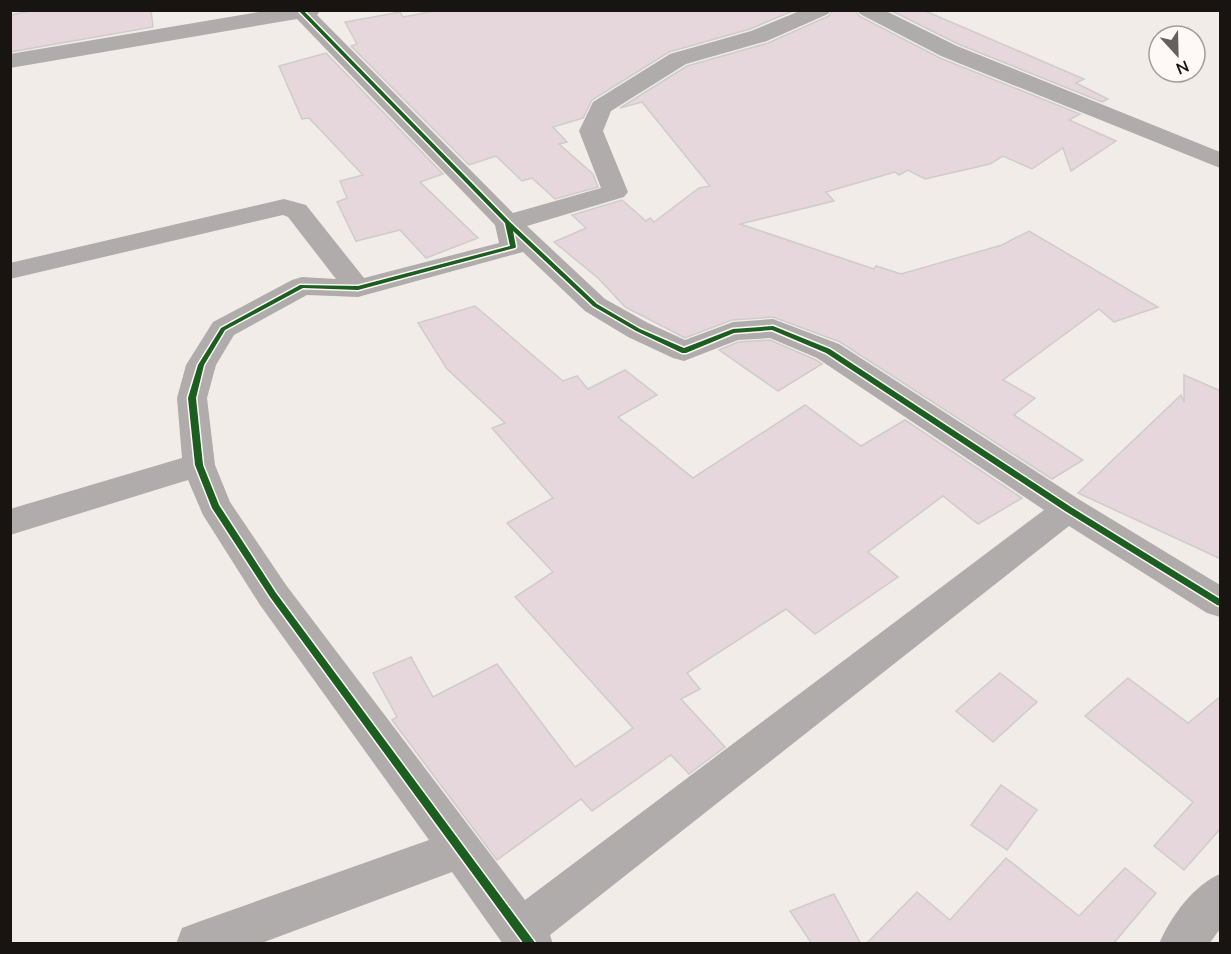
<svg xmlns="http://www.w3.org/2000/svg" width="1231" height="954" viewBox="0 0 1231 954" font-family="Mulish,sans-serif">
<style>
.building{fill:#e5d7dc;stroke:#d0cccb;stroke-width:1.5}
.lines{fill:none;stroke-linecap:round;stroke-linejoin:round}
.minor{fill:#afacab;fill-rule:evenodd}
.cycleway-casing{stroke:#fef9f7;stroke-width:3}
.cycleway{fill:#1b5e20;fill-rule:evenodd}
</style>
<rect width="100%" height="100%" fill="#f2ece9"/>
<g class="building">
<path d="M36,10H151L153,27L10,52V15Z"/>
<path d="M440,10H795L750,29L669,52L592,100L583,118L553,127L567,142L559,144L593,174L598,187L555,199L532,178L522,181L496,156L469,165L351,46L357,44L345,22L400,12L403,17Z"/>
<path d="M833,10H855L859,16L940,58L1080,114L1069,120L1116,141L1071,171L1063,148L1032,169L1003,156L990,164L925,179L908,170L899,175L895,172L826,192L834,201L740,224L874,269L876,266L901,274L1002,245L1029,231L1158,307L1114,322L1099,309L1003,380L1035,398L1014,415L1083,460L1052,479L840,342L773,317L732,320L685,338L625,307L598,278L554,242L586,228L572,215L622,200L646,221L650,218L654,222L699,188L710,186L642,102L620,108L687,66L768,43L829,16Z"/>
<path d="M890,10H923L1084,79L1076,83L1108,99L1102,102L958,44Z"/>
<path d="M326,53L443,174L420,182L478,238L426,258L400,230L356,241L337,202L347,198L340,181L363,175L309,118L302,119L279,66Z"/>
<path d="M475,306L563,381L577,376L588,389L625,370L657,395L618,417L693,478L805,405L861,446L905,420L1022,498L978,524L943,496L868,552L898,577L815,634L786,609L687,673L700,689L681,699L725,747L689,774L671,755L592,811L581,799L497,860L392,720L397,717L373,673L411,657L433,697L497,664L575,767L633,728L515,597L553,572L507,523L553,498L492,428L505,423L447,369L418,323Z"/>
<path d="M770,340L816,360L822,364L778,391L719,350L738,342Z"/>
<path d="M1184,375L1221,391V559L1078,493L1181,395L1184,402Z"/>
<path d="M1000,673L1037,702L993,742L956,711Z"/>
<path d="M1128,678L1188,723L1221,696V828L1184,870L1154,846L1193,802L1085,716Z"/>
<path d="M1001,785L1037,810L1007,850L971,825Z"/>
<path d="M1006,858L1079,916L1125,868L1156,893L1113,944H866L917,892L950,920Z"/>
<path d="M834,894L861,944H812L790,911Z"/>
</g>
<g class="lines">
<g class="minor">
<path d="M271,10H321L317,15L513,213L601,188L579,131L593,102L670,54L751,31L802,10H831L828,14L767,41L686,64L611,111L603,131L628,192L624,197L527,226L605,299L648,323L685,340L733,322L773,319L839,344L1080,500L1220,585V617L1207,613L1069,526L550,935L553,944H503L452,872L259,944H176L182,928L198,922L429,840L260,605L203,515L188,480L10,535V509L182,458L177,398L186,365L213,322L292,280L302,277L336,279L288,217L283,215L10,279V263L284,199L306,205L364,278L499,243L495,225L297,19L10,68V54ZM523,252L585,311L628,337L673,358L684,361L738,340L770,338L817,358L1044,510L525,900L286,585L230,502L215,465L207,398L216,365L234,335L307,295L358,297Z"/>
<path d="M857,10H884L957,46L1220,152V168L941,56L860,14Z"/>
<path d="M1220,874V929L1209,944H1159C1170,917 1194,885 1220,874Z"/>
</g>
<defs>
<path id="cycleway" d="M298,10H303L510,222L597,304L640,329L684,348L733,329L773,326L830,349L1071,507L1220,599V606L1217,605L1065,511L826,353L772,330L734,333L686,353H682L636,331L593,306L513,231L516,247L515,248L358,290L303,288L225,330L204,365L196,398L203,465L219,505L276,593L536,944H524L270,597L212,508L195,465L188,398L198,365L221,328L300,285L358,286L510,246L505,223Z"/>
</defs>
<use href="#cycleway" class="cycleway-casing"/>
<use href="#cycleway" class="cycleway"/>
</g>
<rect width="1231" height="954" fill="none" stroke="#181412" stroke-width="24"/>
<g transform="translate(1177 54) rotate(158)"><circle r="28" fill="#fef9f7" stroke="#a29d9b" stroke-width="1.5"/>
<path d="M0-4.5L10 22L0 15L-10 22Z" fill="#64605d"/>
<text y="-9" font-size="16" font-weight="bold" text-anchor="middle" fill="#181412">N</text>
</g>
</svg>
